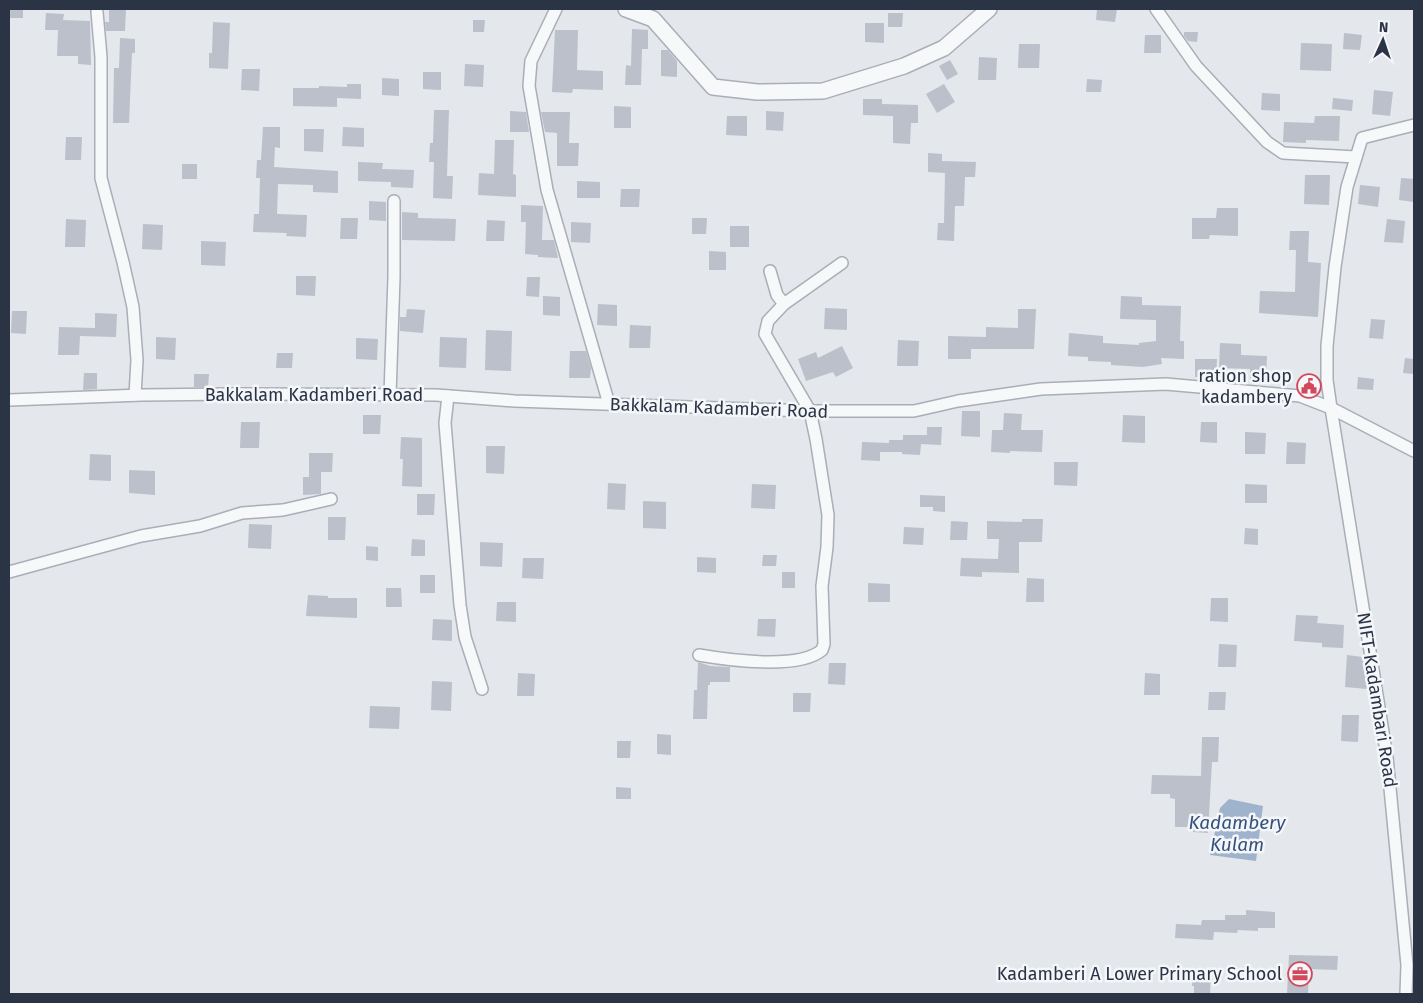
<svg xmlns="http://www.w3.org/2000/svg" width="1423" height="1003" font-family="'Fira Sans',sans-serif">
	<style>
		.water { fill: #9fb4cc }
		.building { fill: #bbc0ca }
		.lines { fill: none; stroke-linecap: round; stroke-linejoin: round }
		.minor-casing { stroke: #a9aeb7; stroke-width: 14 }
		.tertiary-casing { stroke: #a9aeb7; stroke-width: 18 }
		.minor { stroke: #f7f8fa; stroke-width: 11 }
		.tertiary { stroke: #f7f8fa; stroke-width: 15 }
		.labels { text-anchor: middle; stroke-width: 5; stroke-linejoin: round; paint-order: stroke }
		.poi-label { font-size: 18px; fill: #2b3445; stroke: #f4f6f9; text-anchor: end }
		.street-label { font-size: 18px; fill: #2b3445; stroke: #f4f6f9 }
		.water-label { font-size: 19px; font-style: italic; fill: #34527a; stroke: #f4f6f9 }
	</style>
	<rect width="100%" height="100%" fill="#e4e7ec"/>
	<polygon class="water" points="1229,799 1263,806 1256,861 1210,855 1220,808"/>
	<g class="building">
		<rect x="9" y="9" width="14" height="9"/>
		<polygon points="109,9 126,9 125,31 106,31 105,22 109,22"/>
		<polygon points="1097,9 1117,9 1115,22 1096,20"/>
		<polygon points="46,13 64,14 63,20 90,21 91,65 78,64 78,56 57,56 58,30 45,30"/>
		<polygon points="888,13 903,13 902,27 888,27"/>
		<polygon points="473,20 485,20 484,32 473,32"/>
		<polygon points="213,22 230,23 228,69 209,68 209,53 212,53"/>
		<polygon points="865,23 884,23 884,43 865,42"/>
		<polygon points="632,29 648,30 648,49 642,49 641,85 625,85 626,65 631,66"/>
		<polygon points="555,30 578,30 577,70 603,71 603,90 573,89 572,93 552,92"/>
		<polygon points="1184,32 1198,32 1197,42 1188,41 1184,36"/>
		<polygon points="1344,33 1362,35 1360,50 1343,49"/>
		<polygon points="1145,35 1161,35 1161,53 1144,53"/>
		<polygon points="120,38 135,39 135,53 132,53 129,123 113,123 114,68 119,68"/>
		<polygon points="1301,43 1332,44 1331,71 1300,70"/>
		<polygon points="1019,44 1040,44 1039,68 1018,68"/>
		<polygon points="661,50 668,50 677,61 677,77 661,76"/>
		<polygon points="979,57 997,58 996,80 978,80"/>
		<polygon points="950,60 958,74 947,80 939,66"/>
		<polygon points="465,64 484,65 483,87 464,86"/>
		<polygon points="242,69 260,69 259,91 241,90"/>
		<polygon points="423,72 441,72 441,90 423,89"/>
		<polygon points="382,78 399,79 399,96 382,95"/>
		<polygon points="1087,79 1102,80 1101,92 1086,92"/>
		<polygon points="347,84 361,84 361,99 337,98 337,107 293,106 293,88 319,88 319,86 347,87"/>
		<polygon points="944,84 955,102 937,113 926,94"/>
		<polygon points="1374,90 1393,92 1390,116 1372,114"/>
		<polygon points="1262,93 1280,94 1280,111 1261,110"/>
		<polygon points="1333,98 1353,100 1352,111 1332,109"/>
		<polygon points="863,99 882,99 882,104 918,105 918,123 911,123 910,144 893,143 893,116 863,115"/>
		<polygon points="614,106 631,107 631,128 614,128"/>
		<polygon points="434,110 449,110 447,176 453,176 452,199 433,198 434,162 429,162 430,143 433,143"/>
		<polygon points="510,111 526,112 529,132 510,132"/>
		<polygon points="766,111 784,112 783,131 766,130"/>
		<polygon points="541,112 570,112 569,143 579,143 578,166 557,166 557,133 545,132"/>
		<polygon points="727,116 747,116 747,136 726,135"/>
		<polygon points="1315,116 1340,116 1339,141 1306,140 1306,143 1283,142 1284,122 1314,123"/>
		<polygon points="263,127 280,127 280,148 275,147 274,167 338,171 338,193 313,192 313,185 278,184 277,214 307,215 306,237 286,236 287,233 253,232 254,214 259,214 260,178 256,178 257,160 261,160"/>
		<polygon points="343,127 364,128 364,147 342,146"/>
		<polygon points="304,129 324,129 323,152 304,151"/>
		<polygon points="66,137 82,137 81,160 65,160"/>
		<polygon points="495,140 514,140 513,174 516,175 516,197 478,195 479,173 494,174"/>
		<polygon points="928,153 942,154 942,161 976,162 975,177 965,177 964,206 955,206 954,241 937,240 938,223 944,223 945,173 928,172"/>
		<polygon points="358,162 383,163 382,169 414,170 413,188 391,187 391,182 358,181"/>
		<rect x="182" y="164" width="15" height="15"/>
		<polygon points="1305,175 1330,175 1329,205 1304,204"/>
		<polygon points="1401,178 1414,179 1414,202 1399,200"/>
		<polygon points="577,181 600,182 600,198 577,198"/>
		<polygon points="1360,185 1380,187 1378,207 1358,204"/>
		<polygon points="621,189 640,189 639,207 620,207"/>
		<polygon points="369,201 386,202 386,221 369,220"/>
		<polygon points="521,205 543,206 542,240 554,240 558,258 538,257 538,255 525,254 526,222 521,222"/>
		<polygon points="1217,208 1238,208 1238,236 1210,235 1209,239 1192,239 1192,218 1216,218"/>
		<polygon points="402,212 418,213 418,218 456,219 455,241 402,240"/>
		<polygon points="341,218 358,218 357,239 340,239"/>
		<polygon points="692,218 707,218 706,234 692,234"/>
		<polygon points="66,219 86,220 85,247 65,247"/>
		<polygon points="1387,219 1405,221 1403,243 1384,242"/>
		<polygon points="487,220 505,221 504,241 486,241"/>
		<polygon points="571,222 591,223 590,243 571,242"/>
		<polygon points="143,224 163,225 162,250 142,249"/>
		<rect x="730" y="226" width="19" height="21"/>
		<polygon points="1290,231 1309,231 1308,262 1321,263 1318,317 1259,313 1260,291 1295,292 1296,250 1289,250"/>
		<polygon points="201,241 226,242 225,266 201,265"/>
		<polygon points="709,251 726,252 726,270 709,270"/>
		<polygon points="296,276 316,276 315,296 296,295"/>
		<polygon points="527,277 540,277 539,297 526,296"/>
		<polygon points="543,296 560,297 560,316 543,315"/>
		<polygon points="1121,296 1142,297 1142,305 1181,306 1180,341 1184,341 1184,359 1161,358 1162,364 1143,367 1111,365 1111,362 1088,361 1088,357 1068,356 1069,333 1103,336 1103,343 1139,345 1139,343 1156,341 1156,320 1120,319"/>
		<polygon points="598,304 617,305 617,326 597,325"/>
		<polygon points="825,308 847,309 847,330 824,329"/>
		<polygon points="407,309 425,310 423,333 400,331 400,317 406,317"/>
		<polygon points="1018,309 1036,309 1034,349 971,349 971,359 948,359 948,336 986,337 986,327 1018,328"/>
		<polygon points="12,311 27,311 26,334 11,333"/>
		<polygon points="95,313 117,314 116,337 80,336 79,355 58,355 59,327 95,328"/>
		<polygon points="1371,319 1385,320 1383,339 1369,338"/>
		<polygon points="630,325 651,326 650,348 629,348"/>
		<polygon points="486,330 512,331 511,371 485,370"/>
		<polygon points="156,337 176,338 175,360 156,359"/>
		<polygon points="440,337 467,338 466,368 439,367"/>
		<polygon points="356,338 378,339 377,360 356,359"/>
		<polygon points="898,340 919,341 918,366 897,366"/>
		<polygon points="1220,343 1241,344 1241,355 1267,356 1266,380 1250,379 1250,369 1219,368"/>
		<polygon points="842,346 853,368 836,377 833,372 806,381 798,359 816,352 818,358"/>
		<polygon points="570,351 586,351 591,368 590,378 569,378"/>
		<polygon points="277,353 293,353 292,368 276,368"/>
		<polygon points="1405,358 1414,359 1414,374 1403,373"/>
		<polygon points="1195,359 1217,359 1216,377 1195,377"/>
		<polygon points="84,373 97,373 97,389 83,390"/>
		<polygon points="194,374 209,374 208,387 194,387"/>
		<polygon points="1358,377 1374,379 1373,390 1357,389"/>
		<polygon points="962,411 980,411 980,437 961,436"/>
		<polygon points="1004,413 1022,414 1021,430 1043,430 1042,452 1010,451 1010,453 991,452 992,430 1003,430"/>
		<polygon points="363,415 381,415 380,434 363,434"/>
		<polygon points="1123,415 1145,416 1145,443 1122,442"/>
		<polygon points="241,422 260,422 259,448 240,448"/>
		<polygon points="1201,422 1217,422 1217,443 1200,442"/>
		<polygon points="927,427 942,427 941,445 921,444 920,455 902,454 902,452 880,452 880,461 861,460 862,442 889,443 889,440 903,440 903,435 927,435"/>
		<polygon points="1245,432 1266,433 1265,454 1245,454"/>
		<polygon points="401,437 422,438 422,487 402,486 403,459 400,459"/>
		<polygon points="1287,442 1306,443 1305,464 1286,464"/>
		<polygon points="486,446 505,446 504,474 486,473"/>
		<polygon points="309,453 333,453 332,472 321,472 321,494 303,495 303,477 309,477"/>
		<polygon points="90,454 111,455 111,481 89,480"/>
		<polygon points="1054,462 1078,462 1077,486 1054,485"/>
		<polygon points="129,470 155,471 155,495 129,493"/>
		<polygon points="608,483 626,484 625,510 607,509"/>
		<polygon points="752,484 776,485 775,509 751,508"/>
		<polygon points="1245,484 1267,485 1267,503 1245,503"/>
		<polygon points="417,494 435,494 434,515 417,515"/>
		<polygon points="920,495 945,496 945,512 933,511 933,507 920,507"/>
		<polygon points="643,501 666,502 666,529 643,528"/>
		<polygon points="328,517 346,517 345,540 328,540"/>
		<polygon points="1022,519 1043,519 1042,542 1019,542 1019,573 982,572 982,577 960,576 961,558 998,559 999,539 987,539 987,521 1022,522"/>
		<polygon points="951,521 968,522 967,540 950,540"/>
		<polygon points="249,524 272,525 271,549 248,548"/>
		<polygon points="904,527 924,528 923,545 903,544"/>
		<polygon points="1245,528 1258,529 1258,545 1244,544"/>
		<polygon points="412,539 425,540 425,556 411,556"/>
		<polygon points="480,542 503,543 502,567 480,566"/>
		<polygon points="366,546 378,547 378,561 366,560"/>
		<polygon points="763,555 777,555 776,566 762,566"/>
		<polygon points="697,557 716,558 716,573 697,572"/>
		<polygon points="523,558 544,558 543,579 522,578"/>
		<rect x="782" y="572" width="13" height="16"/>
		<rect x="420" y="575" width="15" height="18"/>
		<polygon points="1027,578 1044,579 1044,602 1026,602"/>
		<polygon points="868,583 890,584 890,602 868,602"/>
		<polygon points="386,588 401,588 402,607 386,607"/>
		<polygon points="308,595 328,596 328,598 357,598 357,618 306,616"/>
		<polygon points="1211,598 1228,598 1228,622 1210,621"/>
		<polygon points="497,602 516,602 516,622 496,621"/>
		<polygon points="1296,615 1318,616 1317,623 1344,625 1343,648 1322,647 1322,643 1294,641"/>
		<polygon points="433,619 452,620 452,641 432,640"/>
		<polygon points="758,619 776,619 775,637 757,636"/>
		<polygon points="1219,644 1237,645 1236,667 1218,667"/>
		<polygon points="1347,655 1363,657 1367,689 1345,687"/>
		<polygon points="698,662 710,666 730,667 730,682 710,682 710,685 708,685 707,719 693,719 694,690 697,690"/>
		<polygon points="829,663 846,663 845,685 828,684"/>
		<polygon points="518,673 535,674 534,696 517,696"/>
		<polygon points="1145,673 1160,674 1160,695 1144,695"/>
		<polygon points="432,681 452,682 451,711 431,710"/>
		<polygon points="1209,692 1226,692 1225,710 1208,710"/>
		<polygon points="793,693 811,693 810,712 793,712"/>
		<polygon points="370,706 400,707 399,729 369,728"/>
		<polygon points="1342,715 1359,715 1358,742 1341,741"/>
		<polygon points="657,734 671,735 671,755 657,754"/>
		<polygon points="1202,737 1219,737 1218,762 1212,762 1208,833 1193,832 1193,827 1175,827 1175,799 1170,798 1170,794 1151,794 1152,775 1201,776"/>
		<polygon points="617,741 631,741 630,758 617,758"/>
		<polygon points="616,787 631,788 631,799 616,799"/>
		<polygon points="1246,910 1275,912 1275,928 1258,928 1258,931 1238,930 1237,933 1214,932 1213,940 1175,938 1176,924 1201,925 1202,920 1225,920 1225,915 1246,915"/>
		<polygon points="1289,955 1338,956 1337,970 1309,969 1308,994 1287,994"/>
		<polygon points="1193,969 1211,970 1210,994 1194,994 1194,986 1192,986"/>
	</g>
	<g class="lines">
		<g class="minor-casing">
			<g id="minor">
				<polyline points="556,9 531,61 529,86 547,190 609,404"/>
				<polyline points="1156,9 1196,66 1267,142 1283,153 1356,157"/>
				<polyline points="97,12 101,57 101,178 123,262 133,307 137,360 135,395"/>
				<polyline points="770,271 777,295 784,304"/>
				<polyline points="390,395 394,277 394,201"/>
				<polyline points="448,396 445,423 460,605 465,637 482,689"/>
				<polyline points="9,400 142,395 232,394 436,395 515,401 810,411 914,411 958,401 1041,389 1166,384 1300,396 1331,408 1414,451"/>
				<polyline points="9,572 141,536 200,526 242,513 283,510 331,499"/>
				<path d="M699 655C728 660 799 670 822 650L824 644 822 586 827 547 828 515 816 439 810 411 765 334 768 321 784 304 842 263"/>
				<polyline points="1406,994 1407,965 1387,757 1331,408 1327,380 1327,346 1335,267 1347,187 1362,138 1414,125"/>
			</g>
		</g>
		<g class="tertiary-casing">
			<polyline id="tertiary" points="626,9 653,19 713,87 757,92 823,91 904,66 944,48 989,9"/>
		</g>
		<use href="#minor" class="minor"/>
		<use href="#tertiary" class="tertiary"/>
	</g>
	<defs>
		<g id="civic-ring" transform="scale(1.25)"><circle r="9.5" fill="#f4f6f9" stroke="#d1495b" stroke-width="1.5"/><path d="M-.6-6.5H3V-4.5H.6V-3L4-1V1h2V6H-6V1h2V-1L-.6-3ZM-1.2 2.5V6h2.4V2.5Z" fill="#d1495b"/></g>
		<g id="office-ring" transform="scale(1.25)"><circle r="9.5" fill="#f4f6f9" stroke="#d1495b" stroke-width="1.5"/><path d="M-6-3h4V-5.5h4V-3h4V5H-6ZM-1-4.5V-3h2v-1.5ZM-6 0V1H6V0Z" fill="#d1495b"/></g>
	</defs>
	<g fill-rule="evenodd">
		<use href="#civic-ring" x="1309" y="386"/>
		<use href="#office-ring" x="1300" y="974"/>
	</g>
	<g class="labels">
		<g class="poi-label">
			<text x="1292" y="382">ration shop<tspan x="1292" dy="21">kadambery</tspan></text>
			<text x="1282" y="980">Kadamberi A Lower Primary School</text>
		</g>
		<g class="street-label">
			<text x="314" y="401">Bakkalam Kadamberi Road</text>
			<text transform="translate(719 408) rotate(2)" y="6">Bakkalam Kadamberi Road</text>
			<text transform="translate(1377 700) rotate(81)" y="6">NIFT-Kadambari Road</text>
		</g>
		<g class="water-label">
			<text x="1237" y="829">Kadambery<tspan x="1237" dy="22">Kulam</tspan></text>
		</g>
	</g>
	<rect width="1423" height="1003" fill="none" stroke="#2b3445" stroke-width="20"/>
	<g transform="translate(1383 40) rotate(3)" stroke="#f4f6f9" stroke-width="4" paint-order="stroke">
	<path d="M0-4L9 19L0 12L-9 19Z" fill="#2b3445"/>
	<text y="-8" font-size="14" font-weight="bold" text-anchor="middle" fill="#2b3445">N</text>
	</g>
</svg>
